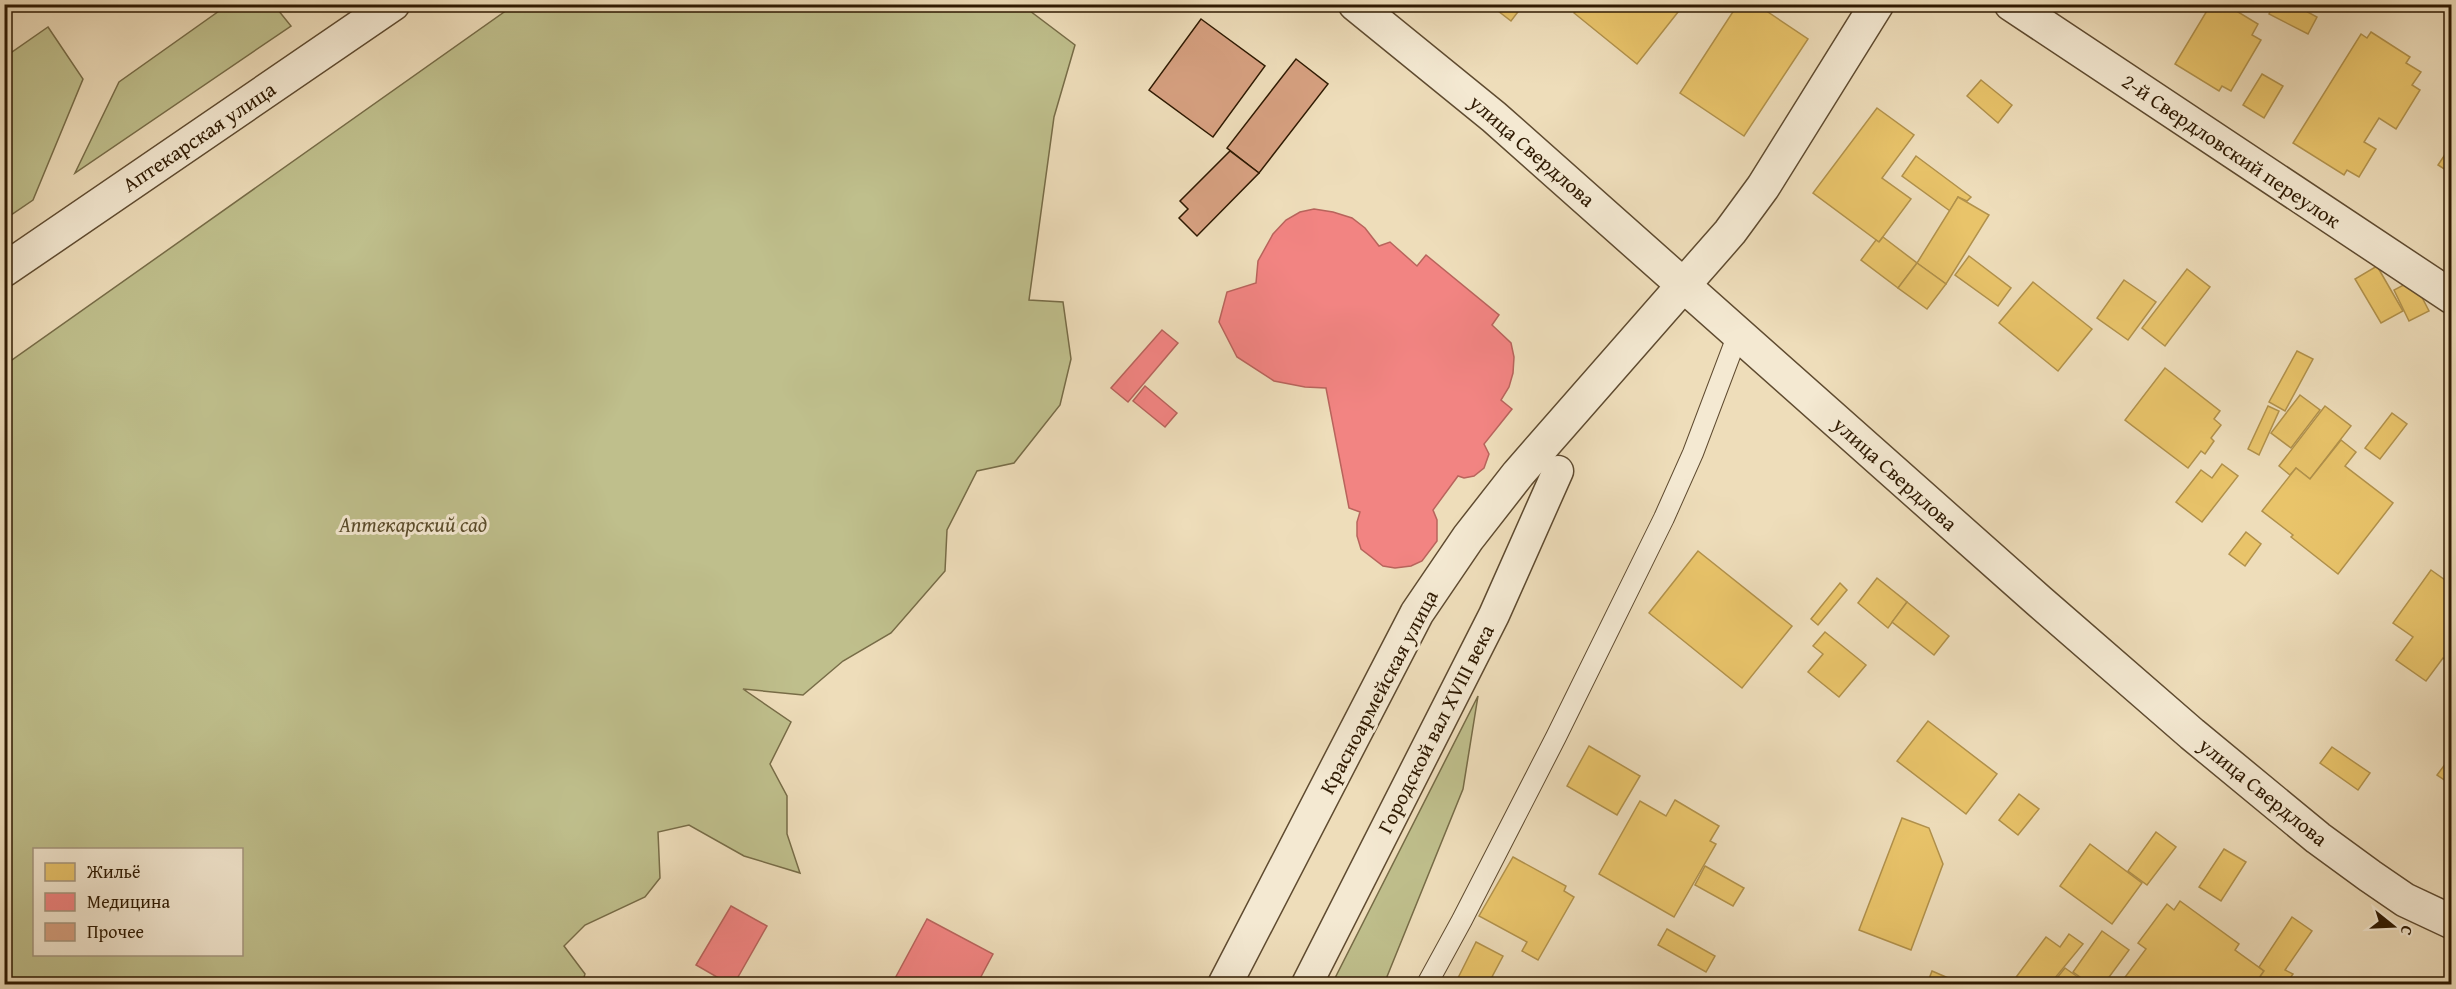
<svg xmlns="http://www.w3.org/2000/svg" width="2456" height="989" font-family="'Gentium Book Plus',serif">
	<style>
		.green { fill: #bfbf8c; stroke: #776c47; stroke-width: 1.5; fill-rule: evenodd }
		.homes { fill: #e9c46a; stroke: #b1914b; stroke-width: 1.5 }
		.health { fill: #f28482; stroke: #b8645c; stroke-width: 1.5 }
		.building { fill: #d6a080; stroke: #2f1a02; stroke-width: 1.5 }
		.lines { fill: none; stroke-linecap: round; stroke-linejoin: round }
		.service-casing { stroke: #5f4b30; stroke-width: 22 }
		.pedestrian-casing { stroke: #5f4b30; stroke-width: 33 }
		.minor-casing { stroke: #5f4b30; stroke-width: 36 }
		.service { stroke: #f4e9d2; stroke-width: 20 }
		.pedestrian { stroke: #f4e9d2; stroke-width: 30 }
		.minor { stroke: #f4e9d2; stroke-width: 33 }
		.labels { text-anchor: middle; stroke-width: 6; stroke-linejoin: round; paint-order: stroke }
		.street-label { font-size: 21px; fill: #2f1a02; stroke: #f4e9d2 }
		.park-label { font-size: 21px; font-style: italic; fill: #5a4c2b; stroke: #f4e9d2 }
	</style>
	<rect width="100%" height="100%" fill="#eeddba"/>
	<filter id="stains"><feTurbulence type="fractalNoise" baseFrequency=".00333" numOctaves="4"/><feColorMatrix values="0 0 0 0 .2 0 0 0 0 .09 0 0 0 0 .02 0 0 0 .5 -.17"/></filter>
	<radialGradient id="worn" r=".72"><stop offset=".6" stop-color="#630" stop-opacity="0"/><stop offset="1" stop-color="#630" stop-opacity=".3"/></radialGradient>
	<g class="green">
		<polygon points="229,4 274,5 291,26 75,173 119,82"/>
		<path d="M514 5H1022L1075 45 1054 117 1029 300 1063 302 1071 359 1060 405 1014 463 977 471 947 530 945 571 891 633 843 661 803 695 743 689 791 722 770 764 787 796V834L800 873 744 856 689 825 658 832 660 878 645 897 585 925 564 946 585 974 582 984H5V365ZM34 850H242V954H34Z"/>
		<polygon points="48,27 83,79 33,200 5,219 5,57"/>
		<polygon points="1478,696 1463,789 1384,984 1332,984"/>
	</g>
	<g class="homes">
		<polygon points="1489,4 1524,4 1511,21"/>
		<polygon points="1581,4 1679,4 1682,7 1637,64 1574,13"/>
		<polygon points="1738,4 1756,4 1808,39 1744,136 1680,93"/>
		<polygon points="2211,4 2225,4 2258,24 2252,35 2261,40 2231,91 2222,86 2219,91 2175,64"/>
		<polygon points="2274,4 2293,4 2317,17 2308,34 2269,14"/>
		<polygon points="2371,32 2410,57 2406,63 2421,72 2412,85 2420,90 2396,129 2379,118 2364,142 2376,149 2359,177 2347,170 2344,175 2293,143 2361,34 2367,38"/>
		<polygon points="2262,74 2283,86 2264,118 2243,105"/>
		<polygon points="1981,80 2012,105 1998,123 1967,96"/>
		<polygon points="1877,108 1914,135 1882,178 1911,199 1879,242 1813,193"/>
		<polygon points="2452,144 2452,174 2438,165"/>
		<polygon points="1916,156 1971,197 1967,201 1958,197 1950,211 1902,176"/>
		<polygon points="1958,197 1989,215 1946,284 1917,263"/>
		<polygon points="1883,237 1917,263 1898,288 1861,260 1876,240 1879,242"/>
		<polygon points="1969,256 2011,288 1998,306 1955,275"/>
		<polygon points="1917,263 1946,284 1927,309 1898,288"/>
		<polygon points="2377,266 2403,311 2381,323 2355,279"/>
		<polygon points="2187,269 2210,287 2165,346 2142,328"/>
		<polygon points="2124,280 2156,302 2128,340 2097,318"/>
		<polygon points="2413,280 2429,311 2409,321 2394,290"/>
		<polygon points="2033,282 2092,329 2058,371 1999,323"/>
		<polygon points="2297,351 2313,359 2285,411 2269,402"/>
		<polygon points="2165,368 2220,411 2214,419 2221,425 2211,438 2214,441 2205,454 2201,451 2188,468 2125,420"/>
		<polygon points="2300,395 2320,410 2291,448 2271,433"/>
		<polygon points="2268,406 2279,411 2259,455 2248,449"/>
		<polygon points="2325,406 2351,426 2310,479 2296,468 2290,475 2279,466"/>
		<polygon points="2392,413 2407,424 2380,459 2365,448"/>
		<polygon points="2341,440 2356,452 2345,466 2393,503 2338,574 2291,537 2293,535 2262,511 2296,468 2310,479"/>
		<polygon points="2222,464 2238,476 2202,522 2176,502 2201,470 2212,478"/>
		<polygon points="2246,532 2261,544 2245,566 2229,554"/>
		<polygon points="1698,551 1792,626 1742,688 1649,613"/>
		<polygon points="2431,570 2452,585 2452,664 2443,658 2426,681 2396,660 2413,637 2393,623"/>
		<polygon points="1877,578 1907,602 1888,628 1858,603"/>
		<polygon points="1840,583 1847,590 1818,625 1811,619"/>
		<polygon points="1907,602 1949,636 1934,655 1892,622"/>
		<polygon points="1825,632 1866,665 1839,697 1808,672 1823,654 1813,646"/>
		<polygon points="1928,721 1997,774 1966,814 1897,761"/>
		<polygon points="1589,746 1640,776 1617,815 1567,786"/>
		<polygon points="2332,747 2370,773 2358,790 2320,763"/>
		<polygon points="2452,755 2452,785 2437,775"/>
		<polygon points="2019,794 2039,809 2018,835 1999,820"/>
		<polygon points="1675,800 1719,826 1710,841 1716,844 1674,917 1599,874 1640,801 1666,816"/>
		<polygon points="1902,818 1929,828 1943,864 1911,950 1859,930"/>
		<polygon points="2156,832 2176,847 2147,885 2128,871"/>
		<polygon points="2090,844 2142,883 2112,924 2060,886"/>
		<polygon points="2224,849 2246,862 2221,901 2199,887"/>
		<polygon points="1513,857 1566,886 1564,891 1574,897 1538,960 1522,951 1527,942 1479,916"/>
		<polygon points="1705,866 1744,888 1733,906 1695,885"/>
		<polygon points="2180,901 2239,944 2235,950 2264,971 2255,984 2120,984 2146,949 2138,943 2167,904 2174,910"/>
		<polygon points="2292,917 2312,931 2285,970 2293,974 2286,984 2255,984 2264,971 2259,967"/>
		<polygon points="1667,929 1715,956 1706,972 1658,945"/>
		<polygon points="2102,931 2129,950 2104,984 2090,984 2073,972"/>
		<polygon points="2069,934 2083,944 2050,984 2011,984 2046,937 2060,947"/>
		<polygon points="1476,942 1503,956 1492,977 1507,984 1455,984"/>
		<polygon points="2065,968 2085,982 2083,984 2052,984"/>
		<polygon points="1932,971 1953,980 1952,984 1927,984"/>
	</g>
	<g class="health">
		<polygon points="1314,209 1333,212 1352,218 1365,228 1379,246 1390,242 1417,266 1426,255 1499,315 1492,325 1511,343 1514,357 1513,373 1509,387 1501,400 1512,409 1484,444 1489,454 1484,468 1474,476 1464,478 1458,476 1433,510 1437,520 1437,541 1422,561 1411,566 1395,568 1383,566 1361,549 1357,536 1357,522 1360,512 1349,508 1326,388 1305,387 1274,381 1237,357 1219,322 1227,292 1256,283 1258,261 1273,234 1286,220 1300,212"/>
		<polygon points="1162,330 1178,343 1128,402 1111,388"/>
		<polygon points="1145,386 1177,413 1165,427 1133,401"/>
		<polygon points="731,906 767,926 734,984 729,984 696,965"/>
		<polygon points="927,919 993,954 977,984 892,984"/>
	</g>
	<g class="building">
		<polygon points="1201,19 1265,66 1213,137 1149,90"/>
		<polygon points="1296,59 1328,84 1259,173 1227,148"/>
		<polygon points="1230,151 1259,173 1197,236 1179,218 1188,209 1180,201"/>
	</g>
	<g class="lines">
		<g class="service-casing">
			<polyline id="service" points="1427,984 1462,920 1556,737 1664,518 1693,453 1738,334"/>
		</g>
		<g class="pedestrian-casing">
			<polyline id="pedestrian" points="1307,984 1494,615 1558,471"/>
		</g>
		<g class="minor-casing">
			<g id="minor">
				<polyline points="1355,4 1494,117 2039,601 2192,734 2318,838 2370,876 2405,900 2452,922"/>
				<polyline points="2011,4 2452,297"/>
				<polyline points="4,270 393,4"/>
				<polyline points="1225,984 1417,613 1468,538 1518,474 1730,232 1763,187 1877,4"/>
			</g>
		</g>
		<use href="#service" class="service"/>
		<use href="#pedestrian" class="pedestrian"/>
		<use href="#minor" class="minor"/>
	</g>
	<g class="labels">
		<g class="street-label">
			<text transform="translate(199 137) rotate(-34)" y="7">Аптекарская улица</text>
			<text transform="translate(1532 151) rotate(41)" y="7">улица Свердлова</text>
			<text transform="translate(2231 151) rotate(34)" y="7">2-й Свердловский переулок</text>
			<text transform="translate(1895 474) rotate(42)" y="7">улица Свердлова</text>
			<text transform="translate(1379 692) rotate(-62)" y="7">Красноармейская улица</text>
			<text transform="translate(1436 729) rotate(-63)" y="7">Городской вал XVIII века</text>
			<text transform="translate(2263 792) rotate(39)" y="7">улица Свердлова</text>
		</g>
		<g class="park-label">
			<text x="413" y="532">Аптекарский сад</text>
		</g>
	</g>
	<rect width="2456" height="989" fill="none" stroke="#eeddba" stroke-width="24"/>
	<rect x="6" y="6" width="2444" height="977" fill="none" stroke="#2f1a02" stroke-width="3"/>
	<rect x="12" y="12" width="2432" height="965" fill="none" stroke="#2f1a02" stroke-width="1.5"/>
	<rect x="33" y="848" width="210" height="108" fill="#f4e9d2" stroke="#a5967f" stroke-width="1.5"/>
	<rect x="45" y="863" width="30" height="18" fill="#e9c46a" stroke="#a5967f" stroke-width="1.5"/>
	<text x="87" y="878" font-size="18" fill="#2f1a02">Жильё</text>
	<rect x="45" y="893" width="30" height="18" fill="#f28482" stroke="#a5967f" stroke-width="1.5"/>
	<text x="87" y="908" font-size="18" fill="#2f1a02">Медицина</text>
	<rect x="45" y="923" width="30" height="18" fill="#d6a080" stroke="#a5967f" stroke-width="1.5"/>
	<text x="87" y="938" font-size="18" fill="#2f1a02">Прочее</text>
	<g transform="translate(2393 926) rotate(108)" stroke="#f4e9d2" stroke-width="4.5" paint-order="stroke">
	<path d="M0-4.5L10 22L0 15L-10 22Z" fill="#2f1a02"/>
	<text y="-9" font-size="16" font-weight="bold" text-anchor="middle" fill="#2f1a02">С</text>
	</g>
	<rect width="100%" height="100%" filter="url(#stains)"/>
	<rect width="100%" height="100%" fill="url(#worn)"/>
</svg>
